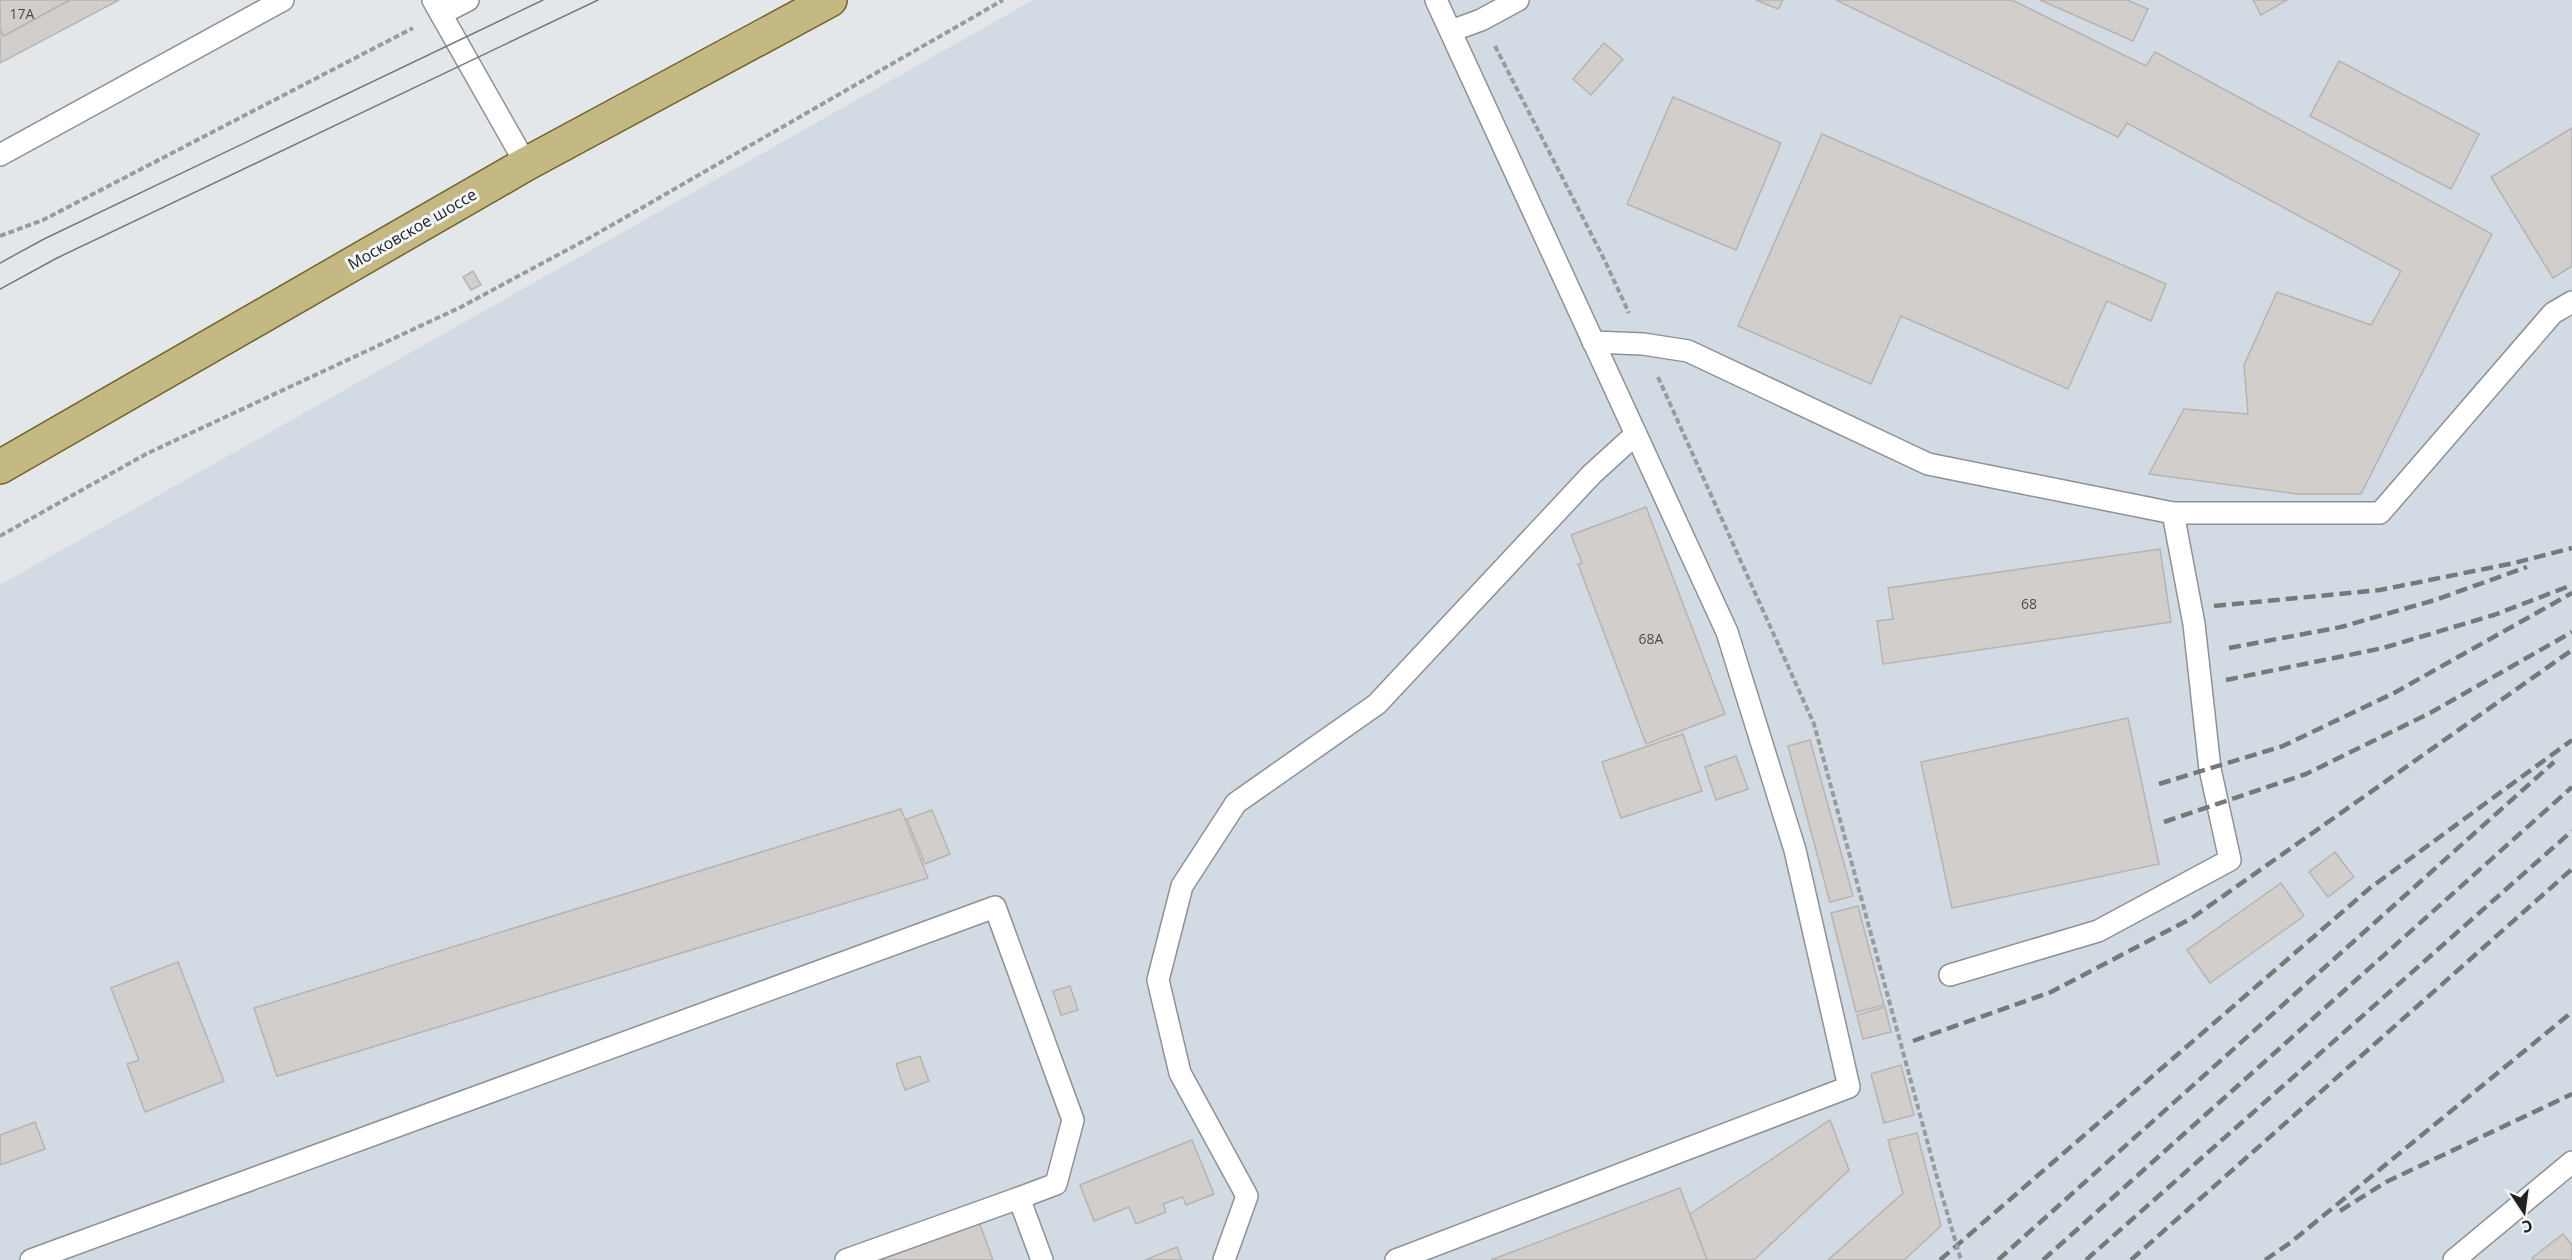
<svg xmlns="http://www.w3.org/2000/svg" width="2572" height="1260" font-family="'Open Sans',sans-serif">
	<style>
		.built { fill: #d2dae3 }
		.building { fill: #d2cecc; stroke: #b7b3b1; stroke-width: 1.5 }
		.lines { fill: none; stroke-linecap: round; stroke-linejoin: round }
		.lane-casing { stroke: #8f9194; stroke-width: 24 }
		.primary-casing { stroke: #71642b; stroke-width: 36 }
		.path { stroke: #999b9d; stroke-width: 4; stroke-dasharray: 6 3; stroke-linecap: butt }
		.lane { stroke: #fff; stroke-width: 21 }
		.primary { stroke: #c4b883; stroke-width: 33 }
		.tram { stroke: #77787a; stroke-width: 1.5 }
		.rail { stroke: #77787a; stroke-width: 4.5; stroke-dasharray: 12 6; stroke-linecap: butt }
		.path-bridge { stroke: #999b9d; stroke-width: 4; stroke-dasharray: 6 3; stroke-linecap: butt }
		.labels { text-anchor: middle; stroke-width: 6; stroke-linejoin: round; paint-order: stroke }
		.number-label { font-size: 14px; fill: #4c4c4c }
		.street-label { font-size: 16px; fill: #202122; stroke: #f1f4f8 }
	</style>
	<rect width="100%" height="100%" fill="#e4e7ea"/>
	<polygon class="built" points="1033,0 2572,0 2572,1260 0,1260 0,585"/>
	<g class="building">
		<polygon points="0,0 70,0 4,36 0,29"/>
		<polygon points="70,0 119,0 0,63 0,31 4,36"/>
		<polygon points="1756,0 1783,0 1778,9"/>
		<polygon points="1836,0 2012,0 2146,66 2155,52 2492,234 2361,494 2297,494 2149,474 2184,409 2248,414 2244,365 2277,292 2371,325 2401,271 2127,123 2118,137"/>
		<polygon points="2040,0 2127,0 2148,9 2133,41"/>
		<polygon points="2253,0 2287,0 2261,15"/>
		<polygon points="1604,43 1623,59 1591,95 1573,79"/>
		<polygon points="2339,61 2479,134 2451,189 2310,116"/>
		<polygon points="1673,97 1781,143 1736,250 1627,204"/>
		<polygon points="2572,128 2572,266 2553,278 2491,177"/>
		<polygon points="1822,134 2166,284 2151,321 2107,301 2068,389 1901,316 1871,384 1738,326"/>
		<polygon points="473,271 481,285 471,290 463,277"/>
		<polygon points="1646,507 1725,714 1646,744 1578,564 1582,563 1571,535"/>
		<polygon points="2160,549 2171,622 1883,664 1877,621 1893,619 1888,588"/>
		<polygon points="2128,718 2159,864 1952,908 1921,762"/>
		<polygon points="1683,734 1702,791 1621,818 1602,762"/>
		<polygon points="1810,740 1853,896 1830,902 1788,746"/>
		<polygon points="1736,756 1748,789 1716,800 1705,767"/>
		<polygon points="901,809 928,878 277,1076 254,1008"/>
		<polygon points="932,810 950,854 925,864 907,819"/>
		<polygon points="2335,852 2354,877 2328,897 2309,872"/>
		<polygon points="2281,883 2304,916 2210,983 2187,950"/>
		<polygon points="1858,906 1884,1005 1856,1012 1831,913"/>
		<polygon points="178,962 224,1081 145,1112 127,1064 139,1060 111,988"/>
		<polygon points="1070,986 1078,1010 1061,1015 1053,991"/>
		<polygon points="1885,1007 1891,1032 1863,1039 1857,1015"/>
		<polygon points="920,1056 929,1081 905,1090 896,1064"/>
		<polygon points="1901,1065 1914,1115 1884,1123 1871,1074"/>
		<polygon points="1830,1120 1849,1170 1754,1260 1707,1260 1690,1214"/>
		<polygon points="35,1122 45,1149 0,1165 0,1135"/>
		<polygon points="1917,1133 1941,1226 1904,1260 1828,1260 1903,1193 1888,1140"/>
		<polygon points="1192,1140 1214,1194 1186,1205 1183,1197 1163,1204 1166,1212 1136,1224 1129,1207 1094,1221 1080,1185"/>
		<polygon points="1680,1188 1707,1260 1491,1260"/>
		<polygon points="979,1222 993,1260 879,1260"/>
		<polygon points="2563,1234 2572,1245 2572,1260 2534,1260 2532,1258"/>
		<polygon points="1177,1247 1182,1260 1145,1260"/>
	</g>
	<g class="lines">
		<g class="lane-casing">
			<g id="lane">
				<polyline points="433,0 526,164"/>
				<polyline points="441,14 468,0"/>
				<polyline points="1451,31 1481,20 1518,0"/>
				<polyline points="0,155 283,0"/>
				<polyline points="1593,342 1643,344 1688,351 1928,464 2173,513 2380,513 2553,313 2572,302"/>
				<polyline points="1950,975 2098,931 2230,860 2210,769 2194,624 2173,513"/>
				<polyline points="31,1260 995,907 1073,1120 1056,1184 1019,1198"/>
				<polyline points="846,1260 1019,1198 1042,1260"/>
				<polyline points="1224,1260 1247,1196 1180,1073 1158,980 1182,886 1236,803 1377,704 1592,474 1636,434"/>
				<polyline points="1396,1260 1849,1087 1795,850 1727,632 1436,0"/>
				<polyline points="2454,1260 2572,1162"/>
			</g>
		</g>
		<g class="primary-casing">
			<polyline id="primary" points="0,467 526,164 830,0"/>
		</g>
		<g class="path">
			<polyline points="1495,46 1604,259 1629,313"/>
			<polyline points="0,236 43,220 413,28"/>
			<polyline points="1658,377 1814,724 1941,1192"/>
			<polyline points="0,536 146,454 461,307 591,237 1003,0"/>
		</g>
		<use href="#lane" class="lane"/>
		<use href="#primary" class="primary"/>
		<g class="tram">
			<polyline points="0,263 44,239 543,0"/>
			<polyline points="0,289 57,258 598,0"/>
		</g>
		<g class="rail">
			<polyline points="2214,606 2380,590 2514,563 2572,548"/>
			<polyline points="2229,648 2341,627 2435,600 2527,567"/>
			<polyline points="2226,680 2383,648 2494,615 2572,585"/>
			<polyline points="2159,784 2283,746 2394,693 2572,593"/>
			<polyline points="2164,822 2306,774 2430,713 2572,632"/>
			<polyline points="1913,1041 2051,992 2192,918 2572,650"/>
			<polyline points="2340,1211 2386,1182 2572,1094"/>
			<polyline points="1940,1260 2370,888 2572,740"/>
			<polyline points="1998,1260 2554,762"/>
			<polyline points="2043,1260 2572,787"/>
			<polyline points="2086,1260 2572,831"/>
			<polyline points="2131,1260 2572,869"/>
			<polyline points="2265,1260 2290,1243 2572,1012"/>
		</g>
		<polyline class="path-bridge" points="1941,1192 1961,1260"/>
	</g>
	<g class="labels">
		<g class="number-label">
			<text x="22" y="19">17А</text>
			<text x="2029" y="609">68</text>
			<text x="1651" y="644">68А</text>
		</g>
		<g class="street-label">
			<text transform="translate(412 229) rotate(-30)" y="6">Московское шоссе</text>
		</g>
	</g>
	<g transform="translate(2524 1212) rotate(167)" stroke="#f1f4f8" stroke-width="4.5" paint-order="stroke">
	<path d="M0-4.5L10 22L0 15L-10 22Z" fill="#202122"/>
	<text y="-9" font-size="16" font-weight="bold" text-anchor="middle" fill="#202122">С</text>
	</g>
</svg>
